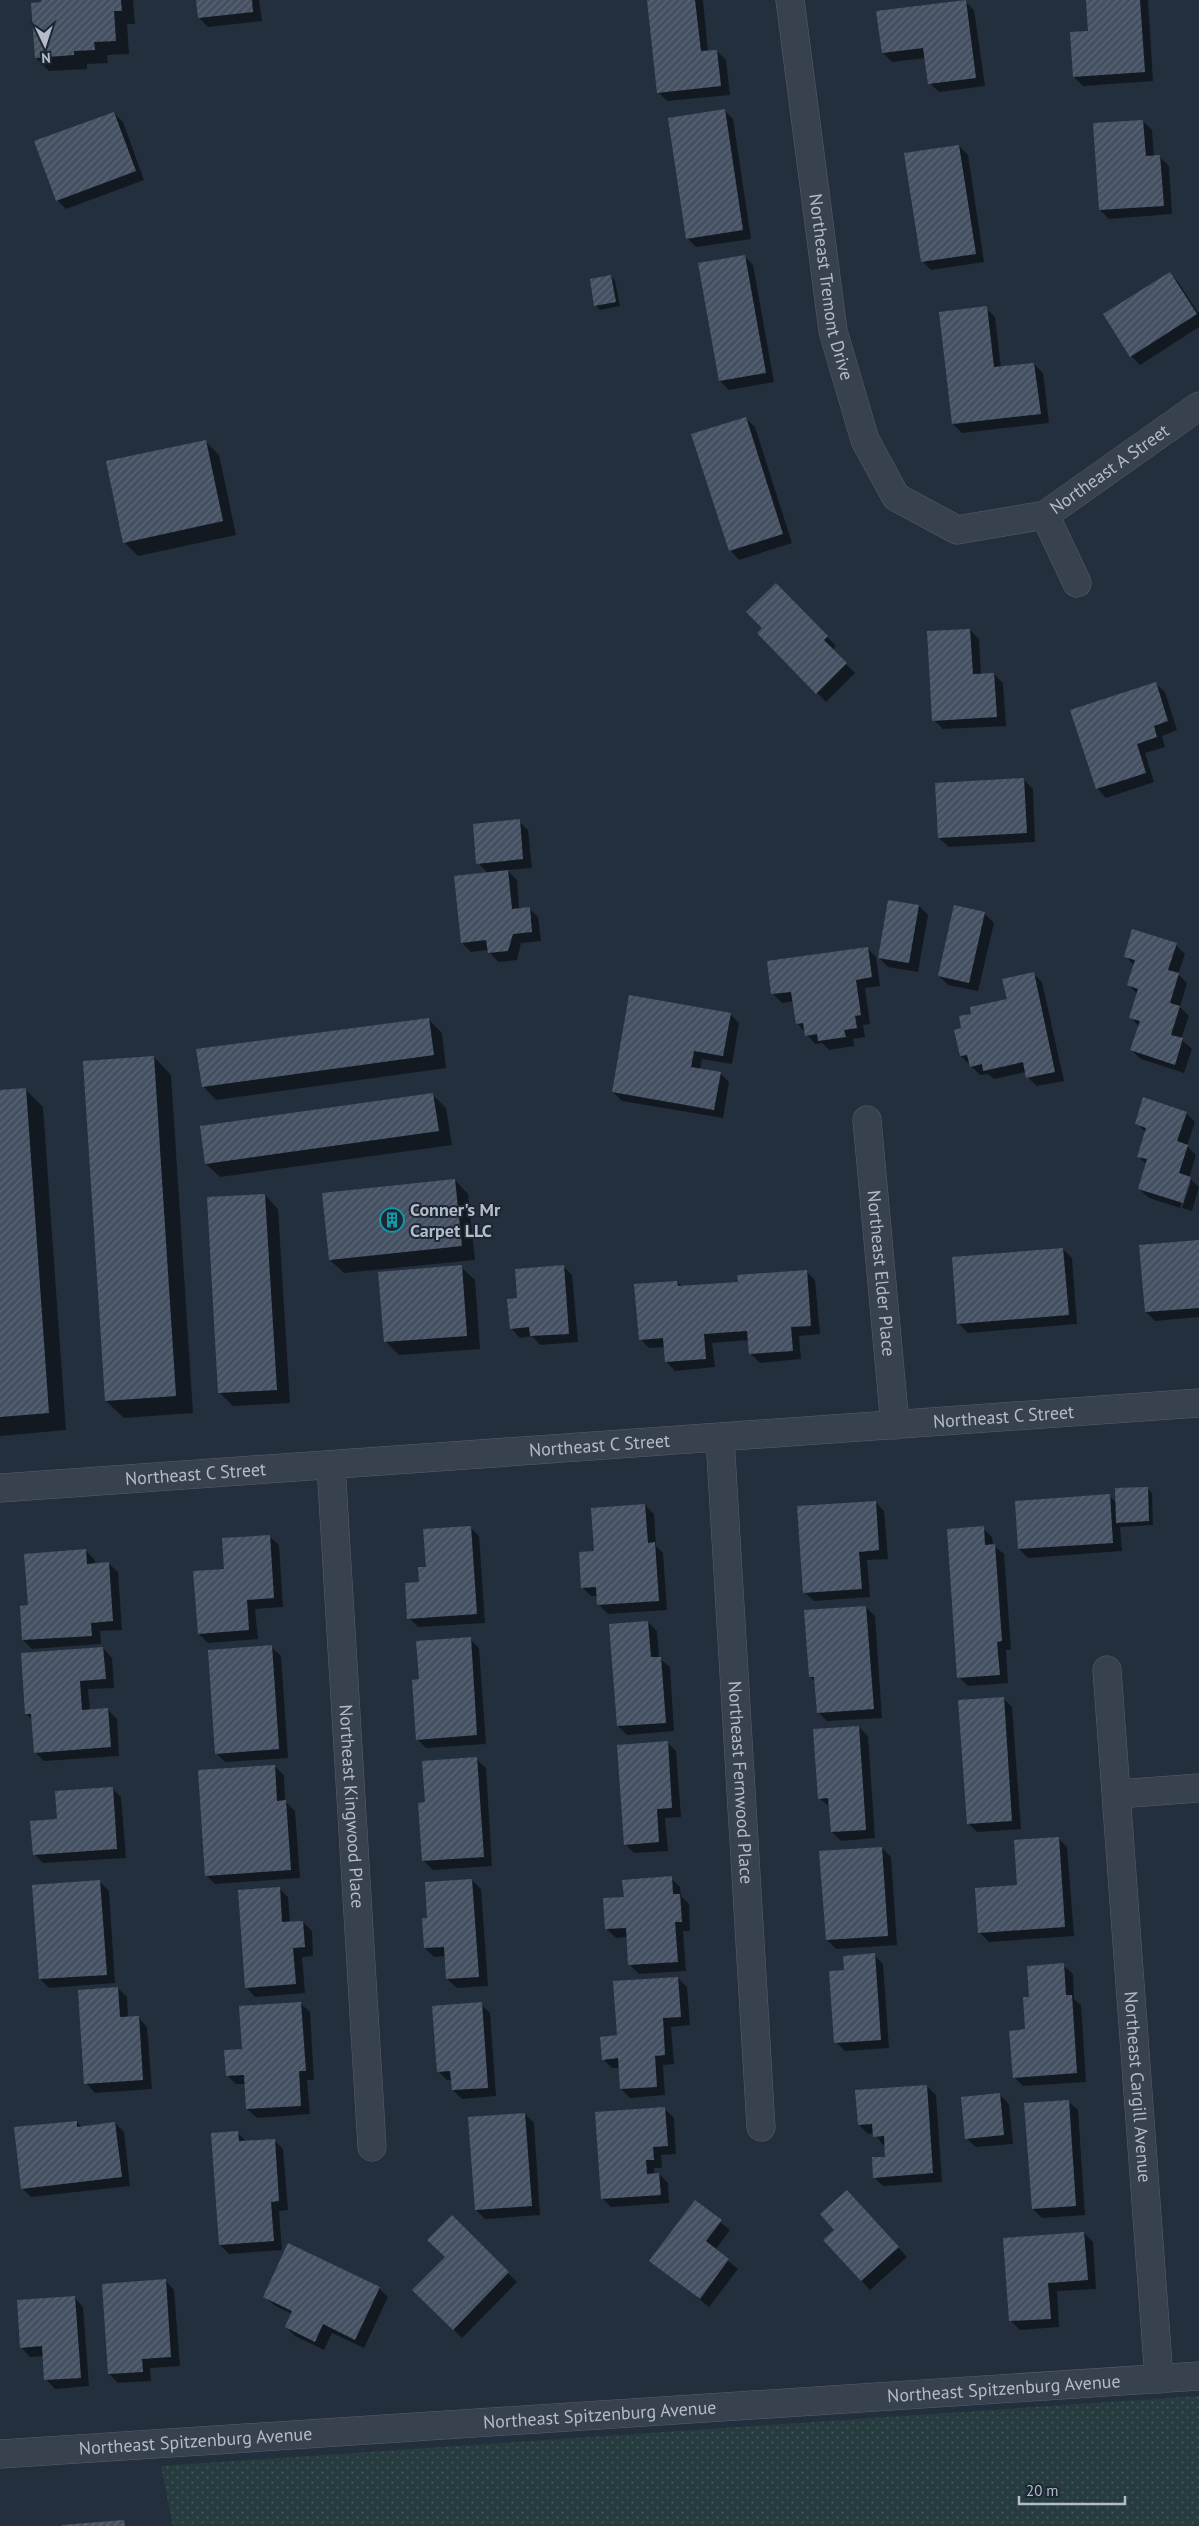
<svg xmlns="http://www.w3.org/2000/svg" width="1199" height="2526" font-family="'PT Sans',sans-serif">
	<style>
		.grass { fill: url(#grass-dots) }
		.shadow { fill: #0007 }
		.building { fill: url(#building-hatch) }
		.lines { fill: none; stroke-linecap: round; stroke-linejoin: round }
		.street-casing { stroke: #565f6c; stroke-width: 29 }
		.street { stroke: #38414e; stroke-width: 28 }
		.labels { text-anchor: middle; stroke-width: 4; stroke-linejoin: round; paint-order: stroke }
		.street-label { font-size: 18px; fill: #b4bcc9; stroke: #1d2633 }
		.poi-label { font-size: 18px; font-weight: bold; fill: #b4bcc9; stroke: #1d2633; text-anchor: start }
	</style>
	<defs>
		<pattern id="grass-dots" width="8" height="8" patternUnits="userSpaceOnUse" patternTransform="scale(1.25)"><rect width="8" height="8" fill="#263c3f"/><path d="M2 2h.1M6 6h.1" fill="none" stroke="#435659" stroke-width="1.8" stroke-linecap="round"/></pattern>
		<pattern id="building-hatch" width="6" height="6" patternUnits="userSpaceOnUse" patternTransform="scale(1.25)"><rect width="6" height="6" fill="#455162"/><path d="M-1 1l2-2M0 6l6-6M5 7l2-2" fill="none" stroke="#5d6877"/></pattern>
	</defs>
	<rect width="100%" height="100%" fill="#242f3e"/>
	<polygon class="grass" points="1199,2396 1199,2526 173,2526 161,2466"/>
	<g class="shadow">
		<polygon points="42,0 133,0 135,24 127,24 129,54 107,55 108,63 87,64 87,69 49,71 36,58"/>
		<polygon points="197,0 259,0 262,21 208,27 199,18"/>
		<polygon points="648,0 703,0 708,52 717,51 726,60 730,95 667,101 658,92"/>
		<polygon points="1087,0 1148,0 1153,81 1083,86 1074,77 1089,32"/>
		<polygon points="965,1 974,10 985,86 939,92 930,83 926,58 892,62 883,53"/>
		<polygon points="724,110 733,119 751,239 696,247 687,238"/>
		<polygon points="114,113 123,122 144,180 66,209 57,200"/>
		<polygon points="1143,121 1152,130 1154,157 1160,157 1169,166 1172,214 1109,219 1100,210"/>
		<polygon points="959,146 968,155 984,262 931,270 922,261"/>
		<polygon points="744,256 753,265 774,382 729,390 720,381"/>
		<polygon points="1169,273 1178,282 1199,314 1199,327 1140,365 1131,356"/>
		<polygon points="611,276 615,281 620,306 600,310 595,305"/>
		<polygon points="986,308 995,317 1001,368 1034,364 1043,373 1049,423 962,433 953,424"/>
		<polygon points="745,418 755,427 792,543 739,560 730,550"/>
		<polygon points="205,441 219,455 236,535 138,556 124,542"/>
		<polygon points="776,585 836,646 832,650 855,673 826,702 759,633 764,628"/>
		<polygon points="970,630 979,639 981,675 994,674 1003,683 1006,726 943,729 934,720"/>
		<polygon points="1155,683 1165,692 1177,730 1162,736 1165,747 1145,753 1154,782 1106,798 1097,788"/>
		<polygon points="1023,779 1033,789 1035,842 949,847 939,838"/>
		<polygon points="519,821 528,830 532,868 507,870 517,880 519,909 529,908 538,917 541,941 521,943 517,960 498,962 488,950 471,952 462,943 488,873 478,863"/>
		<polygon points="889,901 919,906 928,915 918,972 888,967 879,958"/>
		<polygon points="955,907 985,914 994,923 978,991 948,985 939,976"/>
		<polygon points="1176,945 1185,954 1178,974 1187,983 1180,1007 1189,1016 1181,1039 1192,1049 1184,1073 1141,1059 1131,1050 1139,1026 1131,1018 1138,995 1129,985 1135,966 1125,956"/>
		<polygon points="867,948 876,957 880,986 865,988 870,1024 863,1025 865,1037 853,1039 854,1046 829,1050 822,1043 815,1044 797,1023 794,1001 782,1003 773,994"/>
		<polygon points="1033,973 1042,982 1064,1081 1037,1086 1027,1077 1026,1072 994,1079 988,1074 980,1075 961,1056 973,1015 1008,1000"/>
		<polygon points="730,1014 739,1023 732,1064 702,1059 700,1070 720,1073 729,1082 723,1118 622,1101 613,1092"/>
		<polygon points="428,1019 442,1033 446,1068 216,1100 203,1086"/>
		<polygon points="154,1057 171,1075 193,1413 124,1418 106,1401"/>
		<polygon points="25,1089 43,1107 66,1430 0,1436 0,1091"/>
		<polygon points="433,1095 446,1108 452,1145 220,1177 206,1164"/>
		<polygon points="1186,1113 1195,1122 1187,1146 1196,1155 1189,1178 1199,1187 1192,1211 1182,1208 1191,1182 1188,1182 1180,1208 1149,1198 1139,1189 1147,1165 1138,1156 1146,1133 1137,1123"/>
		<polygon points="455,1180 468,1194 475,1260 344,1273 330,1260 323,1195"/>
		<polygon points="265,1195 278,1209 290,1403 233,1406 220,1393"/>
		<polygon points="1199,1241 1199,1317 1155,1321 1146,1312"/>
		<polygon points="1063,1249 1072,1258 1077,1324 968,1333 959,1324"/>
		<polygon points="563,1266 572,1275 578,1342 540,1345 532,1336 520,1338 511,1328 519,1299"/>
		<polygon points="461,1267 475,1280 480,1349 399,1355 385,1341"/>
		<polygon points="806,1271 815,1280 820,1334 799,1336 801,1359 760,1363 751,1354 749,1340 712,1343 715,1367 675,1371 666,1361 665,1347 649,1348 640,1339 677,1282 683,1287 740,1283"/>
		<polygon points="1147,1488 1152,1493 1153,1525 1120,1527 1122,1551 1028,1558 1019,1549 1109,1496 1117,1503"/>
		<polygon points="875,1502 884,1511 888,1559 867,1560 870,1597 814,1601 804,1592"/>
		<polygon points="645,1505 654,1514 656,1546 663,1553 667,1610 608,1614 599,1605 598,1596 591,1596 582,1587 595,1552"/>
		<polygon points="470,1527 479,1536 485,1623 418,1627 409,1618 427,1568"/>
		<polygon points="983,1528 992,1537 993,1545 1004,1554 1011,1650 1006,1650 1008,1683 968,1686 959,1677"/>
		<polygon points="269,1536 279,1545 283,1607 255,1609 258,1639 208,1643 199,1634 225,1570"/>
		<polygon points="86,1551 95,1560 95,1564 108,1563 118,1572 122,1630 100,1631 101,1644 32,1649 23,1640 29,1606"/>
		<polygon points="866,1607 875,1616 882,1718 827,1721 818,1712 816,1682 810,1677"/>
		<polygon points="648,1622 657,1631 659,1658 670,1667 674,1731 627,1735 618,1726"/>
		<polygon points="470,1639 479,1648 486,1744 426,1748 417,1739"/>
		<polygon points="271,1647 281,1656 288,1758 225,1762 216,1753"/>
		<polygon points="103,1648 112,1658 114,1688 88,1689 90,1711 108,1710 117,1719 119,1756 44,1761 35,1752 33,1720 26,1714"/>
		<polygon points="1003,1698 1012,1707 1021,1829 977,1832 968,1823"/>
		<polygon points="859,1727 868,1736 875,1838 841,1841 832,1832 830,1807 819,1798"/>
		<polygon points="667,1742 676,1751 681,1817 665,1818 668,1851 634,1853 625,1844"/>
		<polygon points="476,1759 486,1768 492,1866 433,1870 424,1861 427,1804"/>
		<polygon points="274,1766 284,1775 285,1801 295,1811 300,1878 215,1884 206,1875"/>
		<polygon points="112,1788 121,1797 126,1858 43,1863 34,1854 58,1820"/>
		<polygon points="1058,1838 1067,1847 1074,1936 989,1942 980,1933"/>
		<polygon points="882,1848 891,1857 897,1945 836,1949 827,1940"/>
		<polygon points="671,1878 680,1887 681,1896 689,1904 690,1931 683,1931 686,1971 639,1974 630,1965 628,1937 616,1938 606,1928 625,1898"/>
		<polygon points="472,1880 481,1889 488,1986 457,1988 447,1979 446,1956 434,1957 425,1948 428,1919"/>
		<polygon points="100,1882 109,1891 115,1983 49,1988 40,1979"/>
		<polygon points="279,1888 288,1897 290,1923 303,1922 312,1931 313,1956 302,1957 305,1993 255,1997 246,1987"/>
		<polygon points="874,1955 883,1964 889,2048 845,2051 836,2042"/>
		<polygon points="1063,1965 1073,1974 1074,1999 1081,2005 1086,2082 1023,2086 1014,2077 1027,2031 1030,1998"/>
		<polygon points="678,1978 687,1987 690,2025 671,2027 674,2064 663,2065 665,2095 630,2098 621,2089 620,2068 612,2068 603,2059 619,2037"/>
		<polygon points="118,1988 127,1997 128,2018 138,2017 147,2027 152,2089 95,2093 86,2083"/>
		<polygon points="300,2003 310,2012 314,2080 307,2080 310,2114 257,2118 247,2109 246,2084 236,2084 227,2075 243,2050"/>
		<polygon points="481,2004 490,2013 496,2096 462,2099 453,2090 452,2080 447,2080 438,2071"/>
		<polygon points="927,2086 936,2095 942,2182 883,2186 874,2177 887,2158 886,2145 883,2145 874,2133 868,2134 859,2125"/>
		<polygon points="1000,2095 1009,2104 1013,2144 976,2147 966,2138"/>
		<polygon points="1068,2101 1078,2110 1085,2215 1042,2218 1033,2209"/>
		<polygon points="665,2109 674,2118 676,2154 661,2155 662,2168 654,2168 655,2175 659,2174 668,2183 669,2203 611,2207 602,2198"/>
		<polygon points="525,2114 534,2123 540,2215 485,2219 476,2210"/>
		<polygon points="77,2122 82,2127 115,2123 124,2132 130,2186 31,2197 22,2188"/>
		<polygon points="237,2132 246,2141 274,2140 283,2149 288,2210 279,2211 282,2250 229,2254 220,2245"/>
		<polygon points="856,2201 907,2257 870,2290 824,2240 836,2230"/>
		<polygon points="695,2202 730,2230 715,2250 738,2269 709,2307 651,2261"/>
		<polygon points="452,2217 517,2282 462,2338 414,2290 447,2257"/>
		<polygon points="1084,2233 1093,2242 1096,2289 1057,2291 1059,2327 1020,2330 1011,2321"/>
		<polygon points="165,2280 174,2290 180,2366 150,2368 151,2381 118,2383 109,2374"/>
		<polygon points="379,2288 388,2297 364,2348 332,2333 324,2350 295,2336 286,2327 292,2314 274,2305 264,2296"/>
		<polygon points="74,2297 83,2307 89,2386 55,2389 46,2379 44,2356 30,2357 21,2347"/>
	</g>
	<g class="building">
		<polygon points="41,0 121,0 122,11 114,11 116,41 94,42 95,50 74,51 74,55 35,58 31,3 41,2"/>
		<polygon points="196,0 252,0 253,12 198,18"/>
		<polygon points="647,0 695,0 701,51 717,50 721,86 657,93"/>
		<polygon points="966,0 976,78 928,84 923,48 882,53 876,11"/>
		<polygon points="1086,0 1140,0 1145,72 1073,77 1070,32 1088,31"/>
		<polygon points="725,109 743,230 686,239 668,118"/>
		<polygon points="114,112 136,171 56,201 34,141"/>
		<polygon points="1143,120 1146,156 1160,155 1164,206 1099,210 1093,123"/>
		<polygon points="959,145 976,254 921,262 904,153"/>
		<polygon points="745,255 766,373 719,381 698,263"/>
		<polygon points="1170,272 1197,314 1130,357 1103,314"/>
		<polygon points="611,275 616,302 594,306 590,279"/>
		<polygon points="987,306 994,367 1034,363 1041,414 952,424 939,312"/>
		<polygon points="746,417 783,534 729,551 691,434"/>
		<polygon points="206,440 223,521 123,543 106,461"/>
		<polygon points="776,583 828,636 824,640 847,663 816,694 757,633 762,628 746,612"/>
		<polygon points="970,629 973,674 994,673 997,717 932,721 927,631"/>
		<polygon points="1156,682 1168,721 1154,726 1157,737 1137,744 1146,773 1096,789 1070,710"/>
		<polygon points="1024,778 1027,833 938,838 935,783"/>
		<polygon points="520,819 523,859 476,864 473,824"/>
		<polygon points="508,870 512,909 530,907 532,932 513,934 508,951 488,953 486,940 461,943 454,876"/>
		<polygon points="888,900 919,905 909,963 878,958"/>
		<polygon points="954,905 985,912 969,983 938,976"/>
		<polygon points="1132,929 1177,943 1168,970 1179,973 1170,1003 1180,1006 1171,1035 1183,1038 1175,1065 1130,1050 1140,1021 1129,1018 1138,989 1127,985 1135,960 1124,957"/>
		<polygon points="868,947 872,977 856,980 861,1015 855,1016 857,1028 844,1030 846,1037 818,1041 817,1034 805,1036 803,1023 796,1024 791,992 771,994 767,961"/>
		<polygon points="1034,972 1055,1072 1026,1078 1023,1062 983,1071 982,1064 970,1067 967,1055 960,1056 954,1030 961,1028 959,1016 971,1014 970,1007 1007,999 1002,979"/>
		<polygon points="629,995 731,1013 723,1056 694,1051 691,1067 721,1072 714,1110 612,1092"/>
		<polygon points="429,1018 434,1055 202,1087 196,1049"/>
		<polygon points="154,1056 176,1396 105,1401 83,1061"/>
		<polygon points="26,1088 49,1413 0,1417 0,1090"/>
		<polygon points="433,1093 439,1131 205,1164 200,1126"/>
		<polygon points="1143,1097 1187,1112 1177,1141 1188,1145 1179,1173 1191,1177 1183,1203 1138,1189 1147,1159 1137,1157 1146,1128 1135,1124"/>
		<polygon points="455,1179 462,1246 329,1260 322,1193"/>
		<polygon points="265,1194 277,1390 218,1393 207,1197"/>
		<polygon points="1199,1240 1199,1308 1145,1312 1139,1245"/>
		<polygon points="1063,1248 1069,1315 957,1324 952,1257"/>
		<polygon points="462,1265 467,1336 384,1342 378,1272"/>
		<polygon points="564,1265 569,1334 530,1336 529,1327 510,1329 507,1299 517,1298 515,1269"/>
		<polygon points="807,1270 811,1326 791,1327 793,1351 749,1354 747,1331 704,1334 706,1359 665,1362 663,1338 639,1340 634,1284 677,1281 678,1286 738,1282 737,1275"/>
		<polygon points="1148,1487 1149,1521 1116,1523 1115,1488"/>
		<polygon points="1110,1494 1113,1543 1018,1549 1015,1501"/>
		<polygon points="876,1501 879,1550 859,1552 862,1589 803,1593 797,1506"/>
		<polygon points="645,1504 648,1543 655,1542 659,1601 597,1605 596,1587 581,1588 579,1552 594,1551 591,1508"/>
		<polygon points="471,1526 477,1614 407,1619 405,1583 419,1582 418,1567 426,1567 423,1529"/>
		<polygon points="984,1526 985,1545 995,1544 1002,1641 997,1642 1000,1675 957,1678 947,1529"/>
		<polygon points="270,1535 274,1598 247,1600 249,1630 198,1634 193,1571 224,1569 222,1538"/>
		<polygon points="86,1549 87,1564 109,1562 113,1621 91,1623 92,1636 22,1640 20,1606 28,1605 24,1554"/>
		<polygon points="866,1606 874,1709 817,1713 814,1677 809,1677 804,1610"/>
		<polygon points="648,1621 651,1657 661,1657 666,1723 617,1726 609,1624"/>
		<polygon points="471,1637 477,1735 416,1740 412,1680 419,1679 416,1641"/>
		<polygon points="272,1645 279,1749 215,1754 208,1650"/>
		<polygon points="103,1647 106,1679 80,1681 82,1710 108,1708 111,1747 34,1753 31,1714 25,1714 21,1653"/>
		<polygon points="1004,1697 1012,1821 967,1824 958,1700"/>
		<polygon points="859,1726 866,1830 831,1832 828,1798 818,1799 813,1729"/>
		<polygon points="668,1741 672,1808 657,1809 659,1842 624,1845 617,1745"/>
		<polygon points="477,1757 484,1857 422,1861 418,1803 425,1802 422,1761"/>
		<polygon points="275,1765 277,1801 286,1800 291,1870 205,1876 198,1770"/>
		<polygon points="113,1787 117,1849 33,1855 30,1821 57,1819 55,1791"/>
		<polygon points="1059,1837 1065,1927 978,1933 975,1888 1017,1885 1014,1840"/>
		<polygon points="882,1847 888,1936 826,1940 819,1851"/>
		<polygon points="672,1876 673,1894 680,1894 682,1922 675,1922 678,1962 628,1965 626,1928 605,1929 603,1898 624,1897 622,1880"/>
		<polygon points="472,1879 479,1977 446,1979 444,1947 424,1948 422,1918 427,1918 425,1882"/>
		<polygon points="100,1880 107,1975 39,1979 32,1885"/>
		<polygon points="280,1887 282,1922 303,1921 305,1947 293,1948 296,1984 245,1988 238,1890"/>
		<polygon points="875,1953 881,2040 834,2043 829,1971 844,1970 843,1956"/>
		<polygon points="1064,1963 1066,1995 1072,1995 1077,2073 1013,2078 1009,2031 1025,2029 1023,1997 1029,1997 1027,1966"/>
		<polygon points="678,1977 681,2017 663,2018 665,2055 655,2056 657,2087 620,2089 618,2058 602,2060 600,2037 617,2035 613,1981"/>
		<polygon points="118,1987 120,2017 139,2016 143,2080 84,2084 78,1990"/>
		<polygon points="301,2002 306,2071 299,2071 301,2106 246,2109 244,2075 226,2076 224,2050 242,2049 239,2006"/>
		<polygon points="482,2002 488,2088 452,2090 450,2071 437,2072 432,2006"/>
		<polygon points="927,2085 933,2173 873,2178 872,2157 885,2157 884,2136 873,2137 872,2124 858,2125 855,2090"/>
		<polygon points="1000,2093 1004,2135 965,2139 961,2097"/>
		<polygon points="1069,2100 1076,2206 1032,2209 1024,2103"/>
		<polygon points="665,2107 668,2146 653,2147 654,2160 646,2160 647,2174 659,2173 661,2195 601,2199 595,2112"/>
		<polygon points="525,2113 532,2206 475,2210 468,2117"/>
		<polygon points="77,2121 77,2127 115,2122 122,2177 21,2189 14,2127"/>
		<polygon points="238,2131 239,2141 275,2139 279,2201 271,2202 274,2241 219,2245 211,2133"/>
		<polygon points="847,2190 899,2247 861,2281 823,2240 834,2230 820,2214"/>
		<polygon points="695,2200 722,2220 706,2241 729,2259 700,2299 649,2261"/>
		<polygon points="452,2215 509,2272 453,2330 412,2290 445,2257 427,2240"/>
		<polygon points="1084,2232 1088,2280 1048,2283 1051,2319 1009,2321 1003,2238"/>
		<polygon points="288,2243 380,2287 355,2340 323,2324 315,2342 285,2327 292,2311 263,2297"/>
		<polygon points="166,2279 171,2357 142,2359 143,2372 108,2374 102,2284"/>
		<polygon points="75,2296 81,2378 44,2380 42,2346 20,2348 17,2300"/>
		<polygon points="124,2520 125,2526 62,2526 62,2525"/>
	</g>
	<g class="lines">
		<g class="street-casing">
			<g id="street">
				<path id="s1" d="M790 0 833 331 865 440 896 497 957 530 1045 515 1199 406"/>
				<polyline points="1045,515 1077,583"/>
				<path id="s2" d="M867 1120 895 1425"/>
				<path id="s3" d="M720 1438 761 2127"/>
				<path id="s4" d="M331 1465 372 2147"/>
				<path id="s5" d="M0 1488 1199 1403"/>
				<path id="s6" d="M1107 1670 1159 2379"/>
				<polyline points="1118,1794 1199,1788"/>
				<path id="s7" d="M0 2454 1199 2376"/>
			</g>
		</g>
		<use href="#street" class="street"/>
	</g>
	<defs>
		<g id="building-ring" transform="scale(1.25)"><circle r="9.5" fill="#1d2633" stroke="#0f9aa8" stroke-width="1.5"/><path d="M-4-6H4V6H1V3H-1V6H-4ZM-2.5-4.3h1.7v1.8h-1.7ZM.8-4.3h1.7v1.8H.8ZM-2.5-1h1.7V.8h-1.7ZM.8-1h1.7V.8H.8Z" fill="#0f9aa8"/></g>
	</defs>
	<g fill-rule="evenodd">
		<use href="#building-ring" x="392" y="1220"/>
	</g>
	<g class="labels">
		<g class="street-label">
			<text dy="6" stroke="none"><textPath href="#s1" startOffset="290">Northeast Tremont Drive</textPath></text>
			<text dy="6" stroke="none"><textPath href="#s1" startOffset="750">Northeast A Street</textPath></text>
			<text dy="6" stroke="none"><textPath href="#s2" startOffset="154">Northeast Elder Place</textPath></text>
			<text dy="6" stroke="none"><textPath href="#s5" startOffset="1006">Northeast C Street</textPath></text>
			<text dy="6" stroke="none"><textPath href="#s5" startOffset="601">Northeast C Street</textPath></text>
			<text dy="6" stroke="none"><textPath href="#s5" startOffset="196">Northeast C Street</textPath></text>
			<text dy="6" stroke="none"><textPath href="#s3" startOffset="345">Northeast Fernwood Place</textPath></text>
			<text dy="6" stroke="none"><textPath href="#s4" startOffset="342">Northeast Kingwood Place</textPath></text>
			<text dy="6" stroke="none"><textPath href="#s6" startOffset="418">Northeast Cargill Avenue</textPath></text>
			<text dy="6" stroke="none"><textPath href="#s7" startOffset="1006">Northeast Spitzenburg Avenue</textPath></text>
			<text dy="6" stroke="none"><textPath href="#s7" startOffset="601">Northeast Spitzenburg Avenue</textPath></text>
			<text dy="6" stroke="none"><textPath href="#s7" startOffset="196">Northeast Spitzenburg Avenue</textPath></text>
		</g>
		<g class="poi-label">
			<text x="410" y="1216">Conner's Mr<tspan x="410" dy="21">Carpet LLC</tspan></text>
		</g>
	</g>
	<g transform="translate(45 45) rotate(176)" stroke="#1d2633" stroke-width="4" paint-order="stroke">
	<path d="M0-4L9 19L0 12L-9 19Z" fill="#b4bcc9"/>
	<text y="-8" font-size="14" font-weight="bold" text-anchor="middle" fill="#b4bcc9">N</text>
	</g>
	<path d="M1019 2496v8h106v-8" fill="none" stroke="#b4bcc9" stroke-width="2.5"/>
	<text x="1026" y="2496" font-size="15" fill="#b4bcc9" stroke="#1d2633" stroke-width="4" paint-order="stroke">20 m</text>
</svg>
